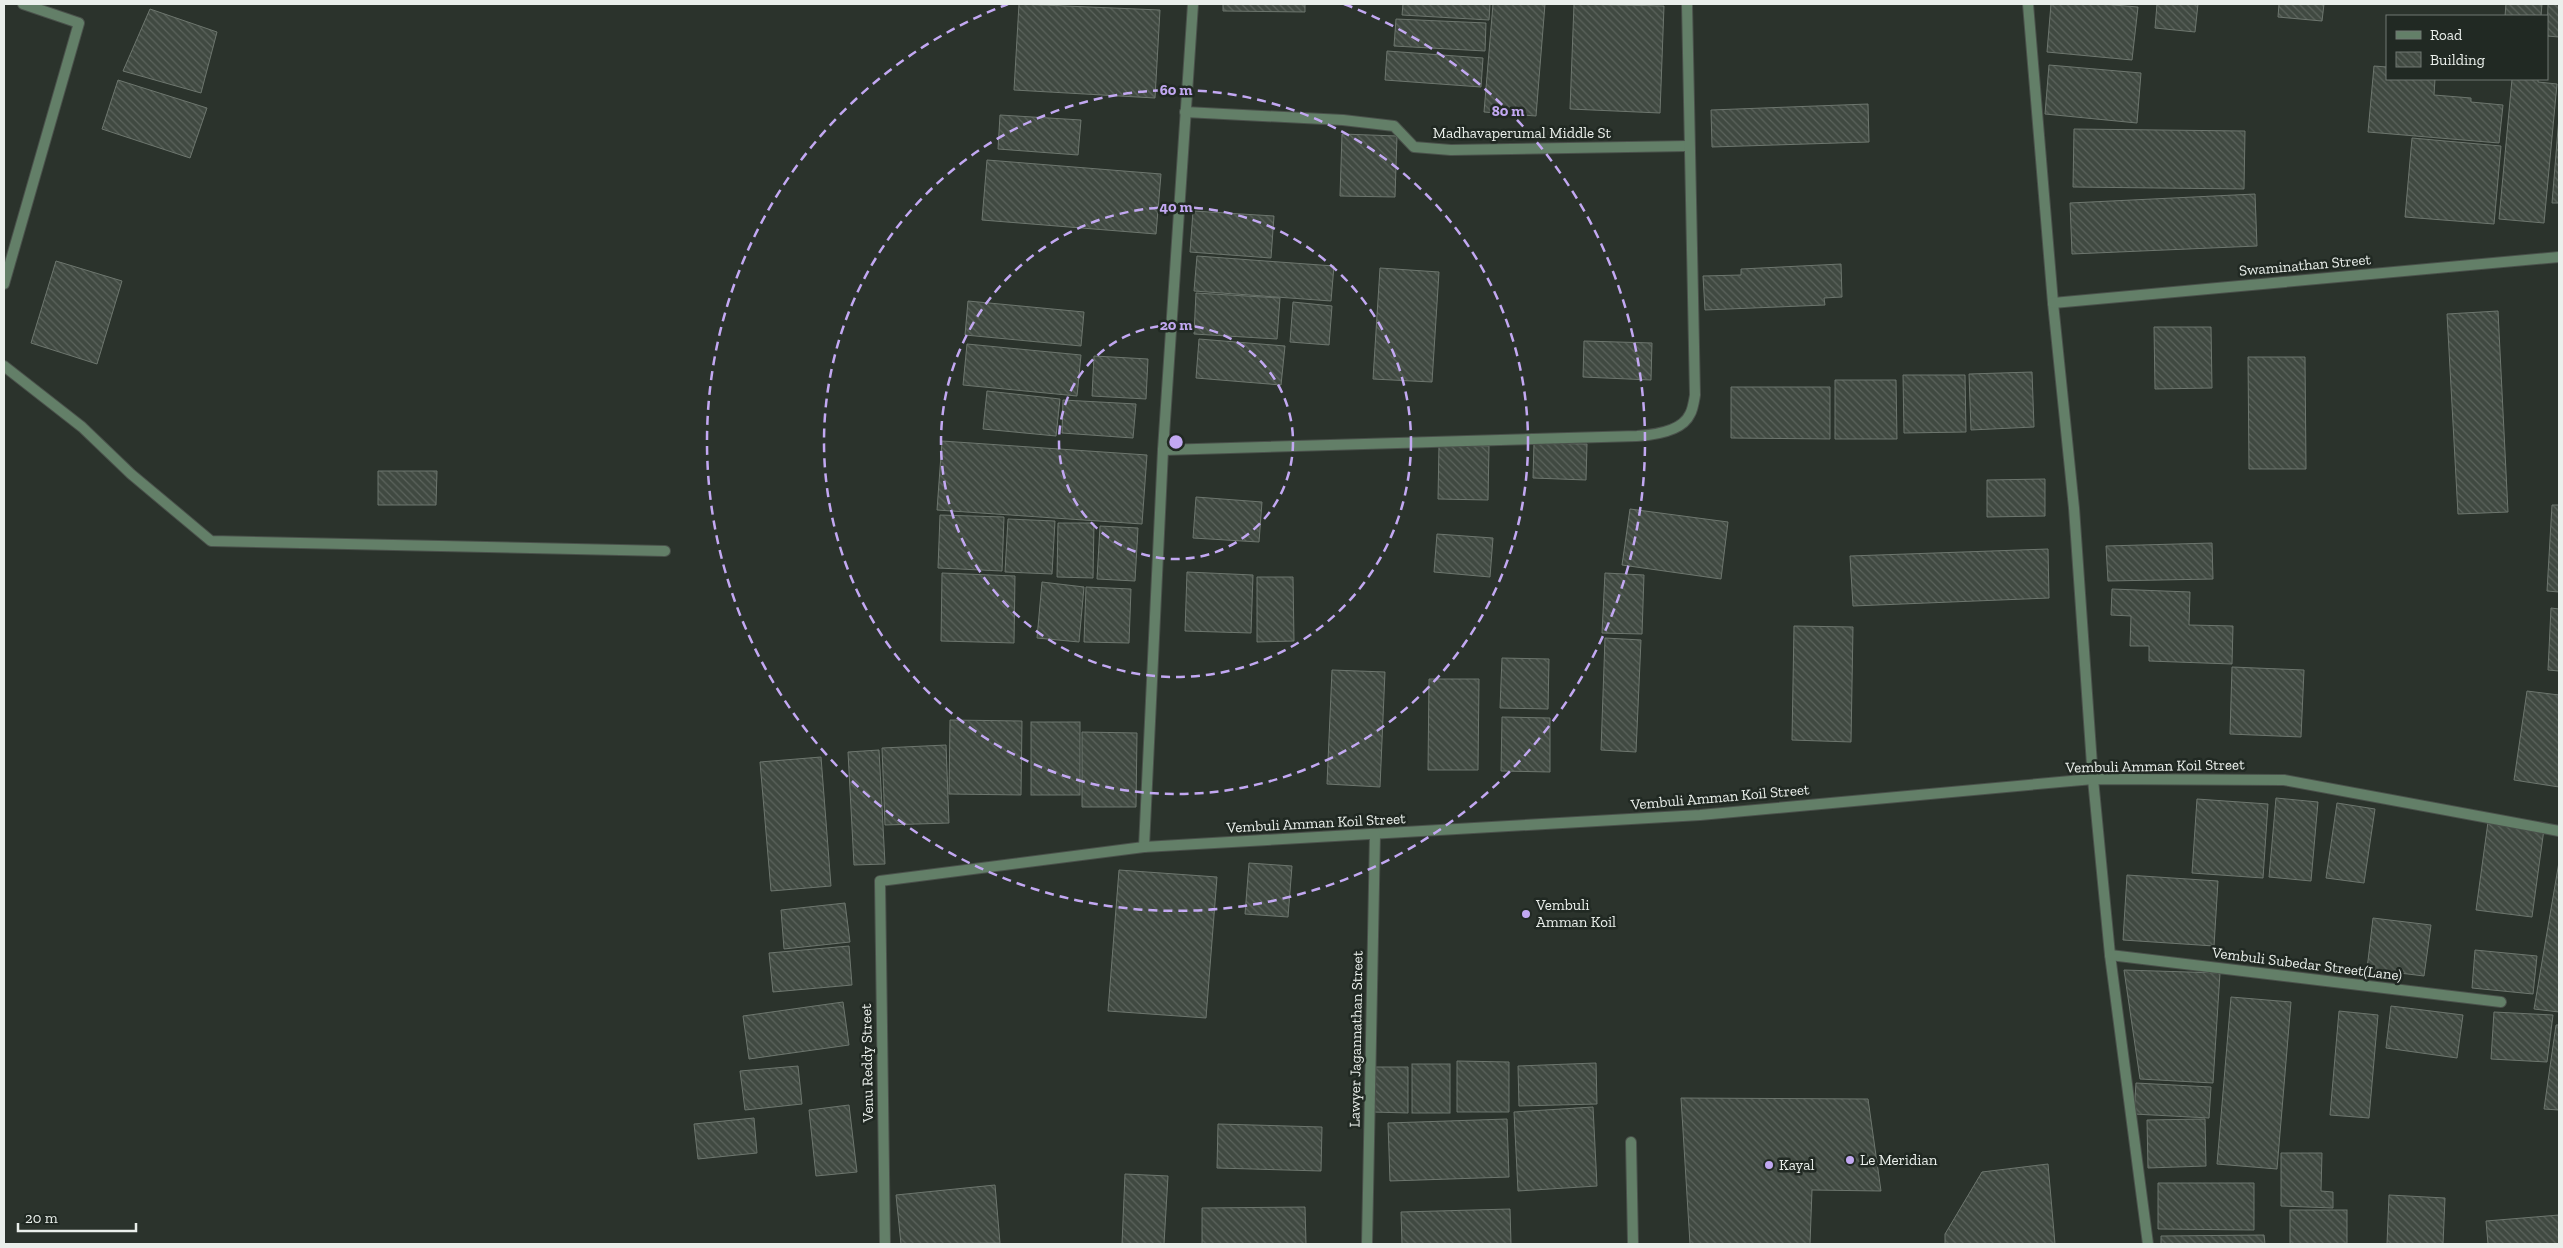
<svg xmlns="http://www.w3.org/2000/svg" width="2563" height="1248" font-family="'Zilla Slab',serif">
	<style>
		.building { fill: url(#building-back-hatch); stroke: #6d766e }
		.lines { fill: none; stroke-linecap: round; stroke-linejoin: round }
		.lane-casing { stroke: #4a514b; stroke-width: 12 }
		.street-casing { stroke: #4a514b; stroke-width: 12 }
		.lane { stroke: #637f68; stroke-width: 10 }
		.street { stroke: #637f68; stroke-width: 10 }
		.ring { fill: none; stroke: #c2a8f2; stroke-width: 2.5; stroke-dasharray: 9 6 }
		.poi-dot { fill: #c2a8f2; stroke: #212923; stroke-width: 2 }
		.labels { text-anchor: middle; stroke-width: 5; stroke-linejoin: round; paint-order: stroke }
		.street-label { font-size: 15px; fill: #eaefeb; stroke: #212923 }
		.poi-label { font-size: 15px; fill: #eaefeb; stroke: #212923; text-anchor: start }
		.centre { fill: #c2a8f2; stroke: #212923; stroke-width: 2.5 }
		.ring-label { font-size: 15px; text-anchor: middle; font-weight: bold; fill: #c2a8f2; stroke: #212923; stroke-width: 5; stroke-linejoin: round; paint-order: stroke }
	</style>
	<defs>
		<pattern id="building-back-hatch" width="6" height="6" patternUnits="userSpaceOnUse" patternTransform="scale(1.25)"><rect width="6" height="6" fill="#404941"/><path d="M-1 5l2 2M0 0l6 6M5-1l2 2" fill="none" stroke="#5c645d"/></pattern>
	</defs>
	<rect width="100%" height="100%" fill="#2b332c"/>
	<g class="building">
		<polygon points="1019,4 1160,10 1155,98 1014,90"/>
		<polygon points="1223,4 1305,4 1305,12 1223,11"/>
		<polygon points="1403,4 1490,4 1489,20 1402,15"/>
		<polygon points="1493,4 1545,4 1536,116 1484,112"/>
		<polygon points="1574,4 1664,6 1660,113 1570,109"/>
		<polygon points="2051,4 2102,4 2138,7 2132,60 2047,52"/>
		<polygon points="2157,4 2198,4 2195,32 2155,28"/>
		<polygon points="2279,4 2324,4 2322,21 2278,17"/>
		<polygon points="2506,4 2542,4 2541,16 2505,16"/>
		<polygon points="2548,4 2559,4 2559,37 2547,36"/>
		<polygon points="150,9 217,32 201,93 123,71"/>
		<polygon points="1396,19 1486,23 1485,51 1394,46"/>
		<polygon points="1387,51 1483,58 1481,87 1385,80"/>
		<polygon points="2049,65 2141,73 2137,123 2045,114"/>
		<polygon points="2374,66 2387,67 2387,79 2435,79 2434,95 2471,98 2471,102 2503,105 2499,143 2368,132"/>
		<polygon points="2512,79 2538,79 2538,82 2557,84 2544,223 2499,219"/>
		<polygon points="118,80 207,108 190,158 102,129"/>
		<polygon points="1868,104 1869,142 1712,147 1711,110"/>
		<polygon points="1000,115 1081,120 1078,155 998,149"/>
		<polygon points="2559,117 2559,203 2552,203"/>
		<polygon points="2074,129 2245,131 2244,189 2073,187"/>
		<polygon points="1342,134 1397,136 1395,197 1340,196"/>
		<polygon points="2412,138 2501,146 2494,224 2405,217"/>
		<polygon points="987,160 1161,174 1156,234 982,220"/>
		<polygon points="2255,194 2257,246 2072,254 2070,203"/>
		<polygon points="1193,211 1274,216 1271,258 1190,252"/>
		<polygon points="1197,256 1334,266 1331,301 1194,291"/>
		<polygon points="56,261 122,281 97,364 31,343"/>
		<polygon points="1841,264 1842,297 1824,298 1825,305 1705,310 1703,276 1741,275 1741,269"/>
		<polygon points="1380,268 1439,272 1432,382 1373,379"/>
		<polygon points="1196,293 1280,298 1277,339 1194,334"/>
		<polygon points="968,301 1084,312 1081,346 965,335"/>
		<polygon points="1293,302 1332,306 1329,345 1290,342"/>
		<polygon points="2498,311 2508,512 2458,514 2447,314"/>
		<polygon points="2154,327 2211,327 2212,388 2155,389"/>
		<polygon points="1199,339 1285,346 1281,385 1196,378"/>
		<polygon points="1584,341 1652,343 1651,380 1583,377"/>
		<polygon points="967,344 1081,355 1077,396 963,385"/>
		<polygon points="1094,356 1148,359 1146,399 1092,396"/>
		<polygon points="2248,357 2305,357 2306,469 2249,469"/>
		<polygon points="2032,372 2034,427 1971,430 1969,374"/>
		<polygon points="1903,375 1965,375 1966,432 1904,433"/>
		<polygon points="1835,380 1896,380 1897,439 1835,439"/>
		<polygon points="1731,387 1830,387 1830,439 1731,438"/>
		<polygon points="987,391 1060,399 1056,436 983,429"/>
		<polygon points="1063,400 1136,404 1133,438 1062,433"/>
		<polygon points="942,441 1147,455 1142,524 937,510"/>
		<polygon points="1534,443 1587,444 1586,480 1533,478"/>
		<polygon points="1439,445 1489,446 1488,500 1438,499"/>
		<polygon points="378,471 437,471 436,505 378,505"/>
		<polygon points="2045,479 2045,516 1987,517 1987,480"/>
		<polygon points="1196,497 1262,502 1259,542 1193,538"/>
		<polygon points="2552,505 2559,505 2559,592 2547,591"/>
		<polygon points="1630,509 1728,522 1721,579 1622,565"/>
		<polygon points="940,515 1004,517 1002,571 938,568"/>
		<polygon points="1008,519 1055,521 1052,574 1005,572"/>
		<polygon points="1058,523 1094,523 1093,578 1057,577"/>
		<polygon points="1100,526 1138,528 1135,581 1097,579"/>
		<polygon points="1437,534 1493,538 1490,577 1434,572"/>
		<polygon points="2212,543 2213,579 2108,581 2106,546"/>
		<polygon points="2048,549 2049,598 1853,606 1850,556"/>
		<polygon points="1187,572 1253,575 1251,633 1185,631"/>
		<polygon points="942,573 1015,576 1014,643 941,641"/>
		<polygon points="1605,573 1644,575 1642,634 1602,633"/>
		<polygon points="1257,577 1293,577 1294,641 1257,642"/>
		<polygon points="1042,582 1084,587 1079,642 1037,638"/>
		<polygon points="1086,587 1131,589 1129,643 1084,642"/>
		<polygon points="2112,589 2190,592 2189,625 2233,626 2232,664 2149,661 2149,646 2130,646 2131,616 2111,615"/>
		<polygon points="2551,608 2559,609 2559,671 2548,670"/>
		<polygon points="1794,626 1853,627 1851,742 1792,740"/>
		<polygon points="1605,638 1641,640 1636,752 1601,750"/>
		<polygon points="1502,658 1549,659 1548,709 1500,708"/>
		<polygon points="2232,667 2304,670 2301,737 2230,734"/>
		<polygon points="1332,670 1385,672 1380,787 1327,784"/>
		<polygon points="1429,679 1479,679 1478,770 1428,770"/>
		<polygon points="2527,691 2559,695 2559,787 2514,780"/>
		<polygon points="1502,717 1550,718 1550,772 1501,771"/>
		<polygon points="950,720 1022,721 1021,795 949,794"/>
		<rect x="1031" y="722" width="49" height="73"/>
		<polygon points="1082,732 1137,733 1136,807 1082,807"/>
		<polygon points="946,745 949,823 885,825 882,748"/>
		<polygon points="879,750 885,864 854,865 848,752"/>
		<polygon points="821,757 831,886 771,891 760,762"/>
		<polygon points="2276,798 2318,802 2311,881 2269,877"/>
		<polygon points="2197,799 2268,804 2263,878 2192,873"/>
		<polygon points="2337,803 2375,809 2364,883 2326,878"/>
		<polygon points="2488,822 2544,829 2532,917 2476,910"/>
		<polygon points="2559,862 2559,1012 2534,1009"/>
		<polygon points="1249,863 1292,866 1288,917 1245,914"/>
		<polygon points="1119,870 1217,877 1206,1018 1108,1011"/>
		<polygon points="2127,875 2218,881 2214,946 2123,940"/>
		<polygon points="845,903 850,942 784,949 781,910"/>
		<polygon points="2373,918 2431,925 2424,976 2367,969"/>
		<polygon points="849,946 852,985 773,992 769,953"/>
		<polygon points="2475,950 2537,956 2533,994 2472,988"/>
		<polygon points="2124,970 2220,973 2213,1083 2140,1079"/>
		<polygon points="2231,997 2291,1002 2277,1169 2217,1164"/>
		<polygon points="843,1002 849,1045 749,1059 743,1016"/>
		<polygon points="2391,1006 2463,1015 2457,1058 2386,1048"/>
		<polygon points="2339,1011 2378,1015 2369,1118 2330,1115"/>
		<polygon points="2494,1012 2553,1015 2547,1062 2491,1059"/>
		<polygon points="2556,1025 2559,1025 2559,1110 2544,1109"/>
		<polygon points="1457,1061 1509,1062 1509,1112 1457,1112"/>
		<polygon points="1596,1063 1597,1104 1519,1106 1518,1066"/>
		<rect x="1412" y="1064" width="38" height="49"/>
		<polygon points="798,1066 802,1104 745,1110 740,1071"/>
		<polygon points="1373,1067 1408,1067 1408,1113 1373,1112"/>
		<polygon points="2136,1083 2211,1087 2209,1118 2134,1114"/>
		<polygon points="1681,1098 1868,1099 1881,1191 1812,1190 1810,1244 1690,1244"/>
		<polygon points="849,1105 857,1172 816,1176 809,1110"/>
		<polygon points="1593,1107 1597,1186 1518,1191 1514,1112"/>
		<polygon points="754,1118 757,1153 698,1159 694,1124"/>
		<polygon points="1507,1119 1509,1177 1390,1181 1388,1123"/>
		<polygon points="2205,1119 2206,1166 2148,1168 2147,1120"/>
		<polygon points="1218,1124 1322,1127 1321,1171 1217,1168"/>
		<polygon points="2281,1153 2322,1153 2321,1191 2333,1192 2333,1208 2281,1206"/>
		<polygon points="2048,1164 2055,1244 1945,1244 1945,1234 1982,1172"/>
		<polygon points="1125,1174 1168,1176 1164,1244 1122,1244"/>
		<polygon points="2158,1183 2254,1183 2254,1230 2158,1229"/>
		<polygon points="995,1185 1000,1243 901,1244 896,1195"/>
		<polygon points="2389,1195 2445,1198 2443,1244 2387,1244"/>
		<polygon points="1305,1207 1306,1244 1202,1244 1202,1208"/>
		<polygon points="1510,1209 1511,1244 1402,1244 1401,1212"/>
		<rect x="2290" y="1210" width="57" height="34"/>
		<polygon points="2559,1215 2559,1244 2488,1244 2486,1221"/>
		<polygon points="2264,1235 2265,1244 2161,1244 2161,1236"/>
	</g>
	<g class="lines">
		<g class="lane-casing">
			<polyline id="lane" points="1631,1142 1633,1244"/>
		</g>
		<g class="street-casing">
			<g id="street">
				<polyline points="2028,4 2053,303 2074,508 2093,779 2110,955 2148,1244"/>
				<polyline points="1185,112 1343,120 1394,126 1414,147 1451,150 1688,146"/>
				<polyline points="4,284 79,23 23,4"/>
				<polyline points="2053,303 2559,257"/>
				<polyline points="4,366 82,427 131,474 211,541 665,551"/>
				<path d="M1163 450 1637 436C1653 435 1682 432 1690 414 1693 409 1694 401 1695 395L1687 4"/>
				<polyline points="1144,847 1163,450 1193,4"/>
				<polyline points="2110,955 2501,1002"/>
				<polyline points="885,1244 880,881 1144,847 1700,815 2093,779 2284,780 2559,831"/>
				<polyline points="1367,1244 1375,834"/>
			</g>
		</g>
		<use href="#lane" class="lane"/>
		<use href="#street" class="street"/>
	</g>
	<g class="ring">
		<circle cx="1176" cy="442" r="117"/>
		<circle cx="1176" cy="442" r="235"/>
		<circle cx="1176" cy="442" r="352"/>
		<path d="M1344 4A469 469 0 1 1 1008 4"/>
	</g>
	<g class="poi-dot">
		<circle cx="1526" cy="914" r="5"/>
		<circle cx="1850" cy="1160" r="5"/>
		<circle cx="1769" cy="1165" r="5"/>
	</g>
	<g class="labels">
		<g class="street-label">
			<text x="1522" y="138">Madhavaperumal Middle St</text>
			<text transform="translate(2305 265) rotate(-5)" y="5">Swaminathan Street</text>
			<text transform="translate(2155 766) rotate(-1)" y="5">Vembuli Amman Koil Street</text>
			<text transform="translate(1720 797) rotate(-5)" y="5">Vembuli Amman Koil Street</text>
			<text transform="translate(1316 823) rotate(-3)" y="5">Vembuli Amman Koil Street</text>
			<text transform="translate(2307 964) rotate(7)" y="5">Vembuli Subedar Street(Lane)</text>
			<text transform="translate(1356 1039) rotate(-89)" y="5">Lawyer Jagannathan Street</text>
			<text transform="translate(867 1063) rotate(-91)" y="5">Venu Reddy Street</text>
		</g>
		<g class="poi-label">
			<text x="1536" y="910">Vembuli<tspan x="1536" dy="17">Amman Koil</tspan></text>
			<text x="1860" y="1165">Le Meridian</text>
			<text x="1779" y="1170">Kayal</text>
		</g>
	</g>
	<circle cx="1176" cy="442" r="8" class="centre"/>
	<g class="ring-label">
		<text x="1176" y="95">60 m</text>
		<text x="1508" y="116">80 m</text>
		<text x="1176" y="212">40 m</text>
		<text x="1176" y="330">20 m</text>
	</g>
	<rect width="2563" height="1248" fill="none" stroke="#eaefeb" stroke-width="10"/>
	<rect x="2386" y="15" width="162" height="65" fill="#212923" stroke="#717873"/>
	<rect x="2396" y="31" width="25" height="8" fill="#637f68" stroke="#717873"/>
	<text x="2430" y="40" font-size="15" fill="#eaefeb">Road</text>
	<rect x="2396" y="52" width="25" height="15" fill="url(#building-back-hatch)" stroke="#717873"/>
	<text x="2430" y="65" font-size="15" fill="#eaefeb">Building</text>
	<path d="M18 1223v8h118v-8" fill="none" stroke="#eaefeb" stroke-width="2.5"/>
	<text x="25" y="1223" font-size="15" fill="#eaefeb" stroke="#212923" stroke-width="4" paint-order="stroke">20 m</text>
</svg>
